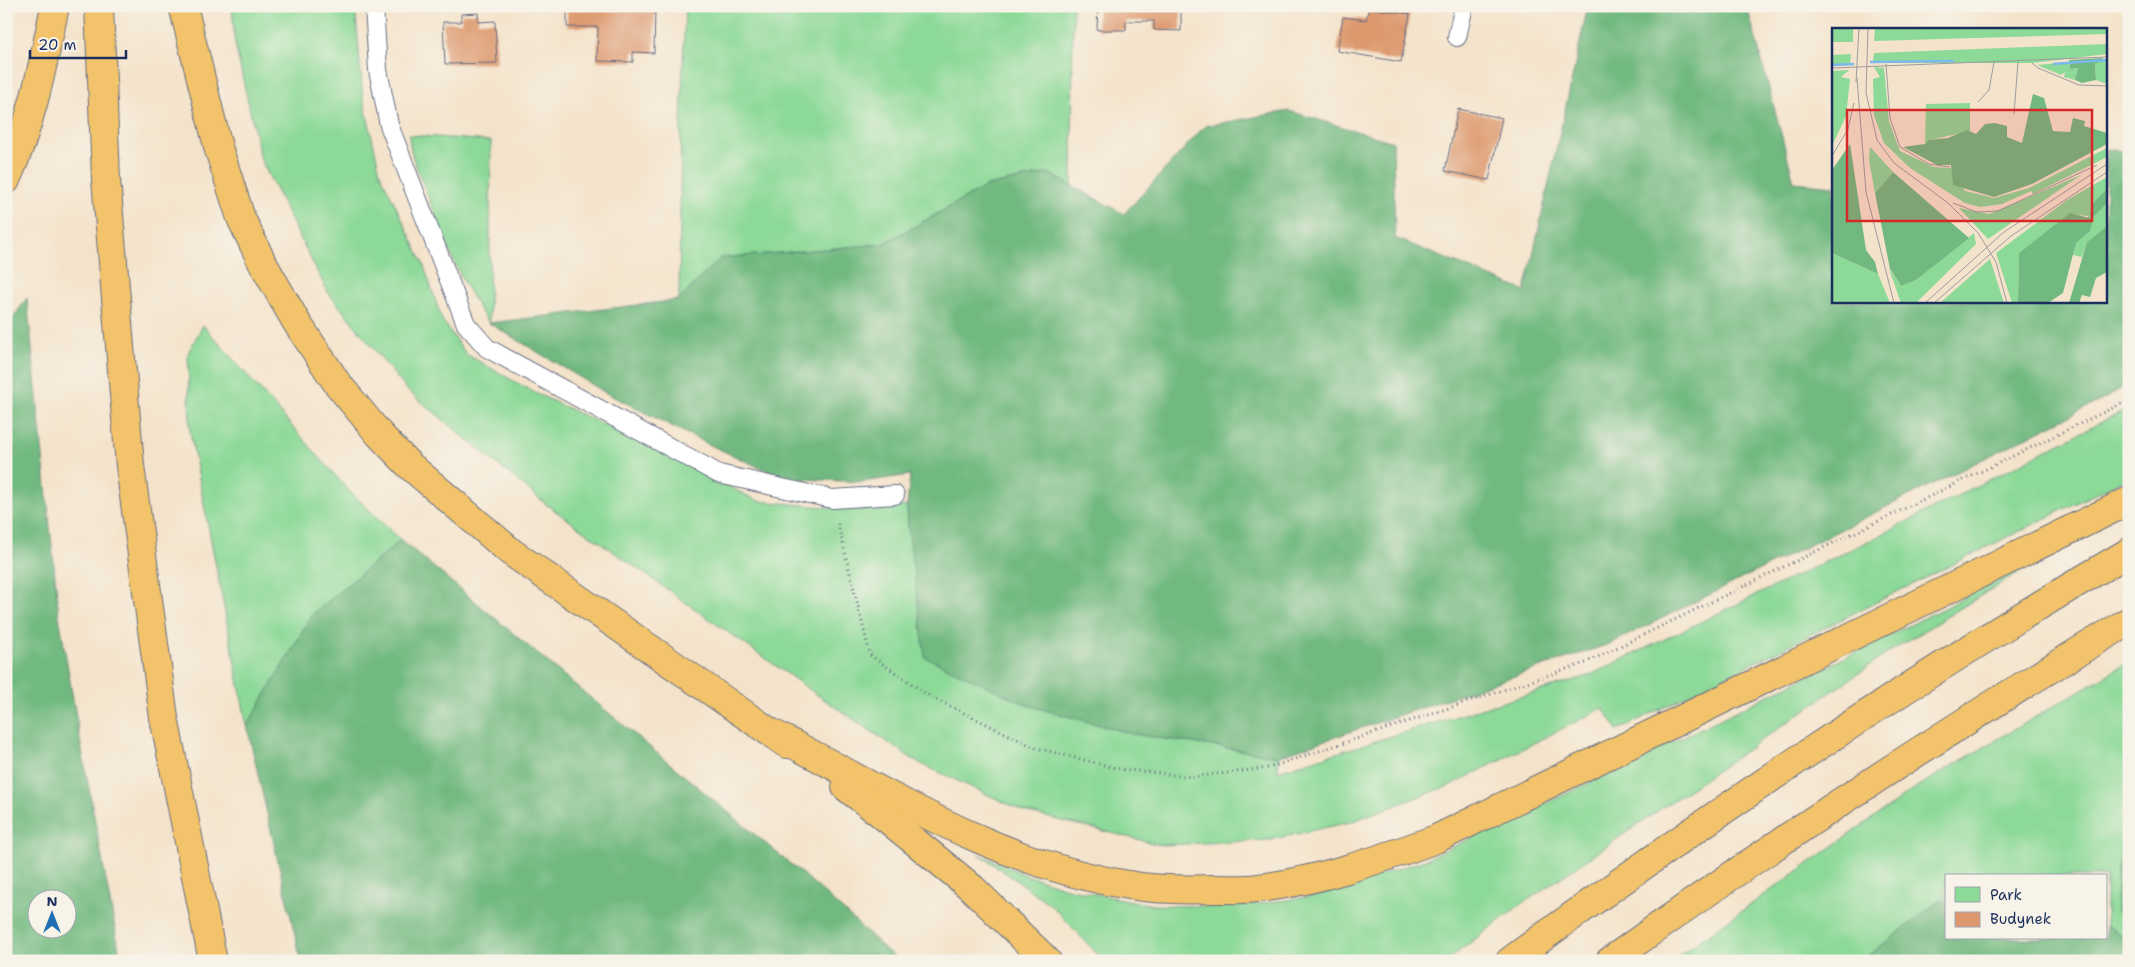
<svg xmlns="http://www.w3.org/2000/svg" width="2135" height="967" font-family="'Shantell Sans',sans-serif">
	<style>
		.green { fill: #8cd998; stroke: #54847b }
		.forest { fill: #71b980; stroke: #46746f; fill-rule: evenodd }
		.building { fill: #dd986d }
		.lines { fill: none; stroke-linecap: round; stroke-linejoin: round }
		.lane-casing { stroke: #676e84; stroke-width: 20 }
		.highway-casing { stroke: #676e84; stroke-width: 30 }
		.path { stroke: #676e84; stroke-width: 3; stroke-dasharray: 1 4; stroke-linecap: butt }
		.lane { stroke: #fff; stroke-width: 18 }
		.highway { stroke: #f2c36a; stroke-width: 28 }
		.inset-river { fill: none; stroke: #7ab8ed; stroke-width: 2.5 }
		.inset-road { fill: none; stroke: #9d9b9f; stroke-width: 1 }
		.view { fill: #d62828; fill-opacity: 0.15; stroke: #d62828; stroke-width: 2.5 }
		.inset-edge { fill: none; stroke: #1b2f5e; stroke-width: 2.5 }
	</style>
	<rect width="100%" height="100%" fill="#f7f3e8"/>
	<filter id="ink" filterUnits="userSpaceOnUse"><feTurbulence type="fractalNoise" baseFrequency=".02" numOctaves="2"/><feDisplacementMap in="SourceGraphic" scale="10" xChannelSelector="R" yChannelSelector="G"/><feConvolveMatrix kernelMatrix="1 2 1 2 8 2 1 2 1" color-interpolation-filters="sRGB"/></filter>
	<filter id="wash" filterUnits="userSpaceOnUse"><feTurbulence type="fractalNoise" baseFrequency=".0096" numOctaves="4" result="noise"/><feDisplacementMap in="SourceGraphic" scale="20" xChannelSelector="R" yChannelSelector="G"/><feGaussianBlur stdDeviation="1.12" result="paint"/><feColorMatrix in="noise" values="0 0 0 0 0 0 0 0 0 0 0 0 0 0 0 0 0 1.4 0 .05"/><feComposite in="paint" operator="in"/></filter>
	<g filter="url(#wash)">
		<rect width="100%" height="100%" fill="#f4e3cb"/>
		<g class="green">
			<polygon points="232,6 355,6 363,97 380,173 423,263 442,320 466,354 535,393 616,430 758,501 858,510 907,506 908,526 1027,705 1133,734 1279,756 1278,771 1588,676 1873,539 2129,408 2129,477 1618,730 1603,708 1451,785 1350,822 1270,840 1161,845 1025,812 917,762 816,694 547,505 407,390 327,291 261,160 235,44"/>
			<polygon points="685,6 1073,6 1072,186 1048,173 987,186 883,244 720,258 679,300 681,125"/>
			<path d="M409 135 491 141 489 323C463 289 443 237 428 196 420 176 410 156 409 135Z"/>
			<polygon points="203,325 349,491 401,540 313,614 247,726 190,432 188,353"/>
			<polygon points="2034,563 1894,649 1519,906 1446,961 1104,961 1051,905 979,854 1026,875 1070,889 1152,905 1235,907 1315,896 1422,861 1566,794 1808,676"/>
			<polygon points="2129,662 2129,941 2106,925 2106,876 1946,876 1946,902 1939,901 1862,961 1671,961 1918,786"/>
		</g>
		<g class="forest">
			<polygon points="1588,6 1747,6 1794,182 1834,186 1834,301 2106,301 2106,149 2129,152 2129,383 2106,398 1612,643 1279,756 1133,734 1027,705 925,657 908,526 907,506 910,475 862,482 783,478 708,444 606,393 489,323 679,300 720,258 883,244 987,186 1048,173 1124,214 1205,126 1289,111 1393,142 1395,238 1525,291"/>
			<path d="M27 298 59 616 80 740 121 961H6V328ZM38 900H68V930H38Z"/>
			<polygon points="401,540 812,882 898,961 301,961 247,726 313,614"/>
			<polygon points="2129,835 2129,922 2116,911 2117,867"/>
			<polygon points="1939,901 1946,902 1946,938 2106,938 2106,925 2129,941 2129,961 1862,961"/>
		</g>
		<g id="blocks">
			<g class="building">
				<polygon points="567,6 635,6 636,10 655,10 654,53 633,52 633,62 597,61 598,27 567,27"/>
				<polygon points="1098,6 1181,6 1181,31 1154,30 1154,21 1126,21 1126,30 1097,30"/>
				<polygon points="1369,8 1410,14 1401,62 1337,51 1343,17 1366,20"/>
				<polygon points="478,13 478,22 495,21 497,63 445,64 443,22 461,22 461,14"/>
				<polygon points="1458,109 1502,118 1489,180 1445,171"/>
			</g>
		</g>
	</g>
	<g filter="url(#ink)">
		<use href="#blocks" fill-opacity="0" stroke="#676e84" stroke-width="1"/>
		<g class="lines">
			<g class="lane-casing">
				<g id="lane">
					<polyline points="374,6 378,70 389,125 466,324 487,348 719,474 832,499 895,495"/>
					<polyline points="1457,37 1464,6"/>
				</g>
			</g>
			<g class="highway-casing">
				<g id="highway">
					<polyline points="99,6 106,179 130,466 164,718 213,961"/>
					<polyline points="183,6 218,147 241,218 262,262 297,323 337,383 379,434 409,465 511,552 787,744"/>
					<path d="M6 180C31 126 43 65 55 6"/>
					<path d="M772 733C886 792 1001 865 1129 885 1157 890 1188 890 1216 889 1230 889 1244 890 1258 888 1319 881 1378 860 1436 839L2129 501"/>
					<polyline points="846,787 880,813 972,888 1047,961"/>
					<path d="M1510 961C1710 815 1915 677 2129 552"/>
					<path d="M1610 961C1778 840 1952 727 2129 621"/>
				</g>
			</g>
			<polyline class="path" points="838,524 870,655 931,697 1036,748 1120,769 1193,777 1268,768 1585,663 2129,400"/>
			<use href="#lane" class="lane"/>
			<use href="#highway" class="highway"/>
		</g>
	</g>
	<g transform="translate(1832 28)">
		<rect width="275" height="275" fill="#f4e3cb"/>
		<path d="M0 0H21V14H0ZM43 0H275V6L42 13ZM275 16V26L200 35H41L42 25ZM19 26 18 36 0 37V27ZM270 30 275 32V56L264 52 263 34H270ZM237 34 238 41 246 40 243 52 232 49 233 44 229 47 205 37ZM42 39 52 40 57 93 68 123 102 139 119 140 133 163 162 170 197 160 275 120V129L201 166 199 163 170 176 148 179 133 175 78 140 52 115 42 87 41 51 48 49ZM17 42 9 49 18 51 14 88 0 118V43ZM138 75V103L98 112 93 116 94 76ZM38 119 61 144 43 165 37 132ZM249 147 156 211 127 180 157 186ZM275 149V198L255 214 250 229 241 227 244 214 258 203 256 188 238 186 187 225 186 275H180L164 225 235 172ZM142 205 144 216 84 275H69L57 241 69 258 84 252ZM0 225 46 246 58 275H0ZM158 231 172 275H108Z" fill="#8cd998"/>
		<path d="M270 30V34L263 35 264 52 250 55 243 52 246 40 238 41 237 32ZM201 66 212 70 221 103 238 104 241 90 253 93 252 98 275 105V116L200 156 162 169 121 157 119 137H105L71 119 93 116 97 112 116 110 135 102 144 106 153 96 163 95 175 98V109L190 115ZM18 116 34 222 43 234 46 246 0 225V142ZM61 144 137 210 84 252 69 258 58 241 43 165ZM275 161V175L261 189 258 187 261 175ZM238 185 261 191 258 203 244 215 231 265 216 275H186L187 225ZM275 198V244L264 250 258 269 250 267 247 275H237L255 214Z" fill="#71b980"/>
		<path class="inset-river" d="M38 34 122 33M221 36 275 32M0 37 22 36"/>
		<path class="inset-road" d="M36 0 34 65 45 112 62 135 116 175 146 205 164 234 175 275M200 35 206 40 247 57 275 58M54 36 58 90 68 119 97 136 118 139M0 40 275 29M25 50 34 164 62 275M24 54 27 0M146 74 157 62 162 34M182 86 186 34M0 128 16 101 22 75M121 175 145 184 166 183 265 137M93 275 172 204 275 136M102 275 179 208 275 144"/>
		<path class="view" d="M15 82H260V193H15Z"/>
		<rect width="275" height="275" class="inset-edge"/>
	</g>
	<rect width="2135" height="967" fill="none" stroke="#f7f3e8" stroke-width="25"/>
	<rect x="1945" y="874" width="162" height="65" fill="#f7f3e8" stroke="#9fa5b1"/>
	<rect x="1955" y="887" width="25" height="15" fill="#8cd998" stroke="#9fa5b1"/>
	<text x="1990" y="900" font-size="15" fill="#1b2f5e">Park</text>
	<rect x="1955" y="912" width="25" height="15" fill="#dd986d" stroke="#9fa5b1"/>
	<text x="1990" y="924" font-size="15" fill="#1b2f5e">Budynek</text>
	<g transform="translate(52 914)"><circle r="24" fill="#f7f3e8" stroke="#9fa5b1"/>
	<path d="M0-4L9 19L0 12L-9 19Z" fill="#1f6fb2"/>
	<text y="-8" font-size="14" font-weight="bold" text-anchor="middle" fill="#1b2f5e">N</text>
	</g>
	<path d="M30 50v8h96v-8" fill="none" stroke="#1b2f5e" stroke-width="2.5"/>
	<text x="38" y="50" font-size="15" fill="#1b2f5e" stroke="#f7f3e8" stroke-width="4" paint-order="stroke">20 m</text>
</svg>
